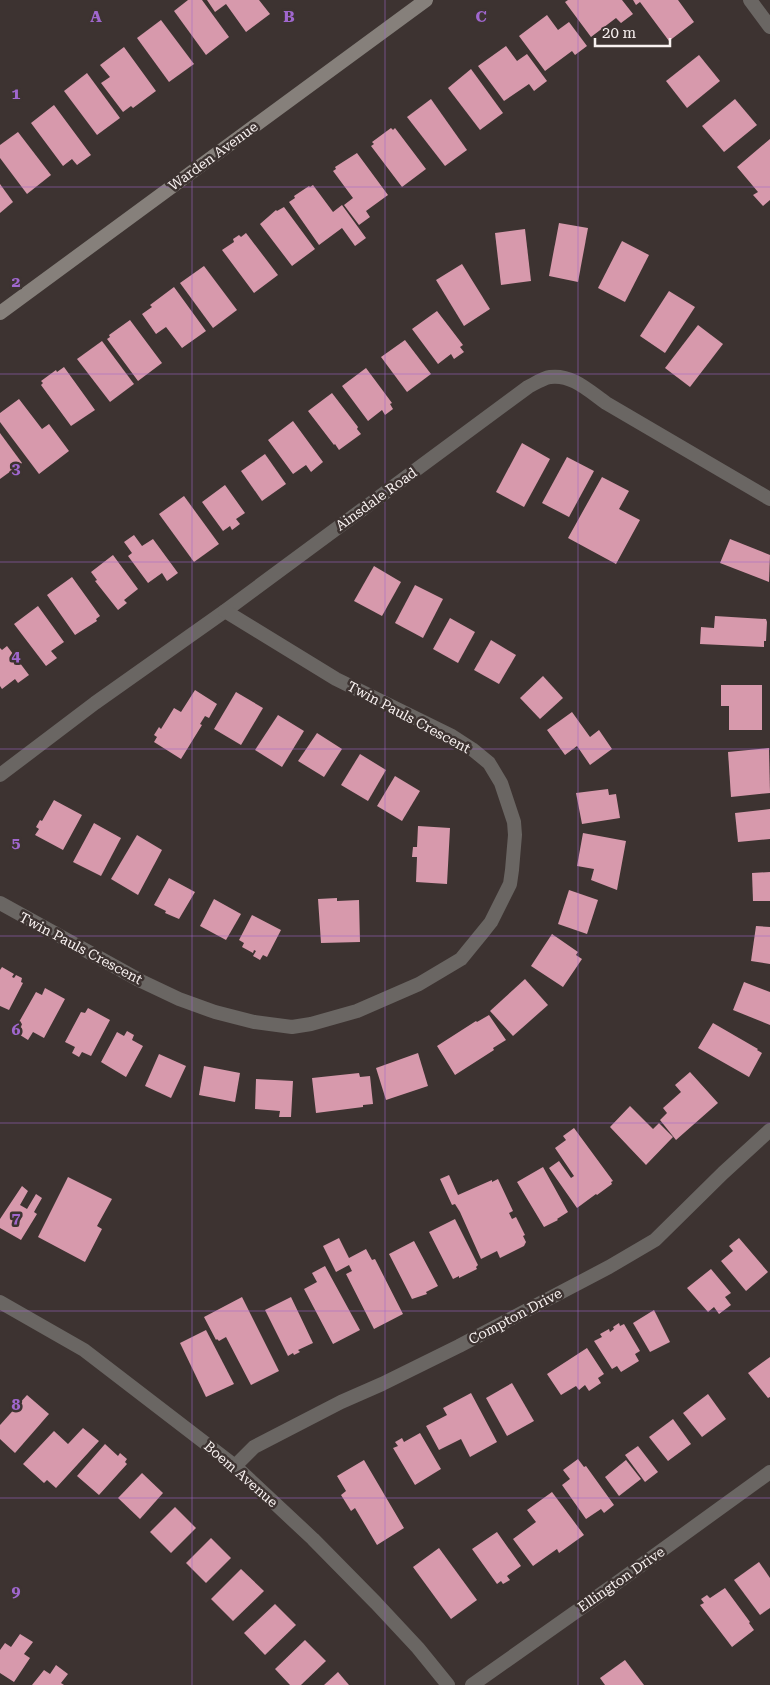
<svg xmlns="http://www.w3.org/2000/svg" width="770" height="1685" font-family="'Roboto Serif',serif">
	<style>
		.building { fill: #d799ac }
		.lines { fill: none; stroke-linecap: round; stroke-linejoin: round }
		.minor { stroke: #6a6663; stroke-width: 14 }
		.secondary { stroke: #86807b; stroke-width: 14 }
		.grid { fill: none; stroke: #a067ce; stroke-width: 1; stroke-opacity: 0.55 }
		.labels { text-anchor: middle; stroke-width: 5; stroke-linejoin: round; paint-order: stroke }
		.street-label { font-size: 14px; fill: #f8f1f0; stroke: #3d3331 }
		.grid-label { font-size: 16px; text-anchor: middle; font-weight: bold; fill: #a067ce; stroke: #3d3331; stroke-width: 5; stroke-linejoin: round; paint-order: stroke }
	</style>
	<rect width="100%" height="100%" fill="#3d3331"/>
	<g class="building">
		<polygon points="188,0 202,0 229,37 206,55 174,11"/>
		<polygon points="207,0 259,0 270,14 246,32 226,4 215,12"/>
		<polygon points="568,0 622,0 633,14 621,23 616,18 591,37 565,2"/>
		<polygon points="633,0 678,0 694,22 669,41 640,2 636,5"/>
		<polygon points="547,15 558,30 569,22 587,46 575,55 572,51 545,71 519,36"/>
		<polygon points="161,20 194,64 169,82 137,38"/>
		<polygon points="506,46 517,61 527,54 547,81 534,91 529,84 504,101 478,66"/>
		<polygon points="124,47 156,91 133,108 131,106 123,112 101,83 110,77 100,65"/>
		<polygon points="699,55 720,81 687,108 666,81"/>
		<polygon points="471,69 503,113 480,130 448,88"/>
		<polygon points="87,73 120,118 97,135 64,91"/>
		<polygon points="431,99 467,150 445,166 407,117"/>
		<polygon points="735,99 757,125 724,152 702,126"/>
		<polygon points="54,105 91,155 77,165 72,159 63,166 31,123"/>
		<polygon points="391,128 393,130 395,128 426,169 402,187 371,146 374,144 372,142"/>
		<polygon points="18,132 51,175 27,194 0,158 0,145"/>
		<polygon points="770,139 770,200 763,206 753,195 758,192 737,167"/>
		<polygon points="357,153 388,195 366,211 370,217 359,225 344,205 353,198 333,171 336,169 335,167"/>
		<polygon points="0,184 13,202 0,213"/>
		<polygon points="313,185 333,212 342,205 366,238 355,246 342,228 319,245 289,202 295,198 294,196 309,186 310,187"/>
		<polygon points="284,207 315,249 292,266 260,224 276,210 277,211"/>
		<polygon points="559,223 588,228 578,282 549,276"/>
		<polygon points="525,229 531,281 501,285 495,233"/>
		<polygon points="246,233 278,275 254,293 222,250 234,242 233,239 239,235 241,237"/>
		<polygon points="622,241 649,255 625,302 598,288"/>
		<polygon points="462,264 490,309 464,326 436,280"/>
		<polygon points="204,266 237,310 213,328 180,283"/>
		<polygon points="174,287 206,331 182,348 166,327 156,334 142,314 152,307 150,305"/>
		<polygon points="669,291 695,307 665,353 640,336"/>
		<polygon points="437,311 463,345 460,347 464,352 454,359 451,354 438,364 412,329"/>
		<polygon points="130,320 162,363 138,381 107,339 110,337 109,335"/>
		<polygon points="698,325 723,344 690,387 665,368"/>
		<polygon points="405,340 431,374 407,392 381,357"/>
		<polygon points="102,341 134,384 110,402 77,359"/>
		<polygon points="64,367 95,410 71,426 41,385 43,383 41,381 56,370 57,372"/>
		<polygon points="366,368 392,403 390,404 393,409 385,415 382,410 368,421 342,386"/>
		<polygon points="332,393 358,427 357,429 361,434 339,450 335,444 334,445 308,411"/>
		<polygon points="19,399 42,429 49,424 69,451 39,474 0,422 0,413"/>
		<polygon points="293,421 323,462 311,472 306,465 293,474 268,440"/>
		<polygon points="0,433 22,463 0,479"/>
		<polygon points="522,443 550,459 524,507 496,492"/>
		<polygon points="265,454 286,484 262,501 241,471"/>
		<polygon points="567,457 594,471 569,517 542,503"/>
		<polygon points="602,477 629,491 619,509 640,520 616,564 568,538"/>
		<polygon points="225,485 245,513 236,519 240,524 232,530 230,526 223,531 202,502"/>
		<polygon points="184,496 219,544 194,562 159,514"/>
		<polygon points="134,535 142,546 153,539 178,573 167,581 162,573 148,583 128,556 132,553 124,542"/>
		<polygon points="730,539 770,555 769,582 720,563"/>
		<polygon points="113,555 138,589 124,600 127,603 118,610 95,581 97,580 91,572"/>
		<polygon points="374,566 401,582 382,616 354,601"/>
		<polygon points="72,577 100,616 96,619 97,621 75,635 47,595"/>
		<polygon points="415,585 443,599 423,638 395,623"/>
		<polygon points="38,606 64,642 51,651 57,658 46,666 14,624"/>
		<polygon points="715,616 766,619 767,622 766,641 764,641 764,647 700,644 701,627 714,628"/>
		<polygon points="450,618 475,632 458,663 433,649"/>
		<polygon points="491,640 516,655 499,684 474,670"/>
		<polygon points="7,646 29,675 18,683 15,679 2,689 0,686 0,648 2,650"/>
		<polygon points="543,676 563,698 540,719 520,698"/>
		<polygon points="721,685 762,685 762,730 729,730 729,706 721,706"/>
		<polygon points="195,690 217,704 209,718 205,716 200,724 202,725 181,759 154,742 157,737 154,735 159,727 161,729 174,708 181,712"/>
		<polygon points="236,692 263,708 241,745 214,729"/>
		<polygon points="572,712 590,737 599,730 612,749 590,765 577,746 565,755 547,730"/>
		<polygon points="278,715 304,731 282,767 255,750"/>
		<polygon points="317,733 342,749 324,777 298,761"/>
		<polygon points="769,748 770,793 731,797 728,752"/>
		<polygon points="360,754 386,770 368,801 341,785"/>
		<polygon points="395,776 420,791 402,821 377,806"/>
		<polygon points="608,789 609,795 616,794 620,818 582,824 576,793"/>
		<polygon points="54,800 82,815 63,850 35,835 39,829 36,827 40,820 42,821"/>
		<polygon points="770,809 770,839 738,842 735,813"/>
		<polygon points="94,823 121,838 101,876 73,862"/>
		<polygon points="418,826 450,828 447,884 416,882 417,857 412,857 413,847 417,847"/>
		<polygon points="583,833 626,841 617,890 591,880 594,869 577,866"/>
		<polygon points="137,835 162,850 138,895 111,879"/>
		<polygon points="770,872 770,901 753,901 752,873"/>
		<polygon points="169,878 195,892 179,919 165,913 166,911 154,905"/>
		<polygon points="569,890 598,900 587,934 558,924"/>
		<polygon points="337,898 337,901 359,900 360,942 321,943 318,899"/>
		<polygon points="214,899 241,914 226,940 200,926"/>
		<polygon points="252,915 281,930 267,957 263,955 260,960 253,956 256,951 254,950 253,953 242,947 244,943 239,940"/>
		<polygon points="756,926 770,927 770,964 751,961"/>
		<polygon points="552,934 578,952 576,955 582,959 563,987 531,966"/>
		<polygon points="2,967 14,974 12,977 14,978 16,975 22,978 21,982 23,983 9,1010 0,1006 0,970"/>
		<polygon points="525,979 548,1005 513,1036 490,1011"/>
		<polygon points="744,982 770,992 770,1025 733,1010"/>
		<polygon points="45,988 65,999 44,1038 33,1032 28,1040 17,1033 22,1024 19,1022 36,992 42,995"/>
		<polygon points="88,1008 110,1020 91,1056 82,1052 79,1057 72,1053 75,1047 65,1042 81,1012 85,1013"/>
		<polygon points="489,1015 506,1040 493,1048 494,1050 455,1075 437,1046 476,1021 477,1022"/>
		<polygon points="713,1023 758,1049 757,1050 762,1053 749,1077 698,1048"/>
		<polygon points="127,1031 134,1035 132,1040 143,1046 126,1077 101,1062 117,1032 124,1036"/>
		<polygon points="418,1053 428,1086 386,1100 376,1068"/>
		<polygon points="159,1054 186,1066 171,1098 145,1086"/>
		<polygon points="204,1066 240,1073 235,1102 199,1095"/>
		<polygon points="690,1072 718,1103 676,1140 660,1120 667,1113 663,1108 681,1092 675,1085"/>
		<polygon points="359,1073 360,1077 370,1076 373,1104 363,1105 363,1107 316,1113 312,1078"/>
		<polygon points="256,1079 293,1081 291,1117 279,1117 280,1111 255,1109"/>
		<polygon points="630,1106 653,1129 659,1123 673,1137 646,1165 610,1127"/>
		<polygon points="574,1128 613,1181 611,1182 612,1184 597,1195 596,1194 577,1208 549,1168 559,1161 571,1178 574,1176 555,1148 566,1140 563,1136"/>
		<polygon points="543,1167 568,1212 557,1219 558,1220 544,1227 517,1182"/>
		<polygon points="449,1175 458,1195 492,1180 492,1182 498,1179 513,1211 509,1213 512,1219 516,1217 525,1235 523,1236 526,1242 524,1246 500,1258 497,1251 481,1259 460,1212 455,1204 452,1205 440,1179"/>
		<polygon points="68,1177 112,1199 97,1226 102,1229 85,1262 38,1237"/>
		<polygon points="22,1186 28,1191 20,1205 27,1209 36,1194 42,1198 34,1212 37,1214 21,1240 0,1228 0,1219"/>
		<polygon points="455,1219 478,1265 476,1267 477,1269 459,1278 459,1276 453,1279 429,1232"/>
		<polygon points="339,1238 349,1258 366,1249 372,1260 375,1259 403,1314 374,1329 346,1274 352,1271 349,1265 336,1272 323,1246"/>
		<polygon points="739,1238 768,1272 746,1291 721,1261 733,1251 729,1246"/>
		<polygon points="414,1241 438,1286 426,1292 427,1294 412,1299 389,1254"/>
		<polygon points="325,1266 360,1330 333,1344 304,1289 317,1282 312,1273"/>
		<polygon points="711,1269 731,1293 725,1297 731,1305 719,1314 714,1307 708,1312 687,1288"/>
		<polygon points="242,1297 279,1371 251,1385 226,1337 219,1341 217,1339 216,1340 204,1317"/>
		<polygon points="291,1297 313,1343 298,1350 300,1352 294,1355 293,1353 288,1356 265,1310"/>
		<polygon points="654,1310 670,1342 650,1352 633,1323"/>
		<polygon points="619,1323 620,1326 624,1324 640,1351 635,1354 639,1361 621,1372 617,1366 612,1369 594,1341 602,1337 600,1334 609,1329 610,1332 614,1329 613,1327"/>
		<polygon points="206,1330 234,1384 206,1397 180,1343"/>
		<polygon points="587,1348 604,1374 598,1378 601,1383 589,1391 585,1385 579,1390 576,1386 561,1395 547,1374"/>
		<polygon points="770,1357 770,1397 768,1398 748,1373"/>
		<polygon points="512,1383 534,1421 507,1436 486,1398"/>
		<polygon points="471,1393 497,1442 470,1457 461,1439 439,1450 426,1426 447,1415 443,1408"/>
		<polygon points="708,1394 726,1419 702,1437 683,1413"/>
		<polygon points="27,1395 49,1414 15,1453 0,1439 0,1425"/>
		<polygon points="673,1419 691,1444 668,1461 649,1437"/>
		<polygon points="83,1428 99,1441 56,1488 47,1480 44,1483 23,1464 54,1431 68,1444"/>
		<polygon points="420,1433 441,1469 415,1485 393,1448 398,1446 395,1442 402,1438 404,1442"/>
		<polygon points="105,1444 118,1456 120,1453 127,1459 125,1462 127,1464 99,1495 77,1476"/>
		<polygon points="638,1446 658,1472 645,1482 625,1455"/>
		<polygon points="578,1459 584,1467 586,1466 614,1505 604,1513 601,1509 586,1519 562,1485 570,1479 563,1470"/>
		<polygon points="364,1460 404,1528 377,1545 355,1508 351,1511 341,1495 346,1491 337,1476"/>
		<polygon points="626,1460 641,1479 619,1496 605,1477"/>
		<polygon points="142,1473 163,1493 140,1519 118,1498"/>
		<polygon points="552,1492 584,1535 559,1553 557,1549 533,1566 513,1539 536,1522 527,1510"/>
		<polygon points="175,1507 196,1528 171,1553 150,1532"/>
		<polygon points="497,1532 521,1566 507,1576 510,1580 503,1584 501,1581 497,1584 472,1549"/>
		<polygon points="211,1538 231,1558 206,1583 186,1563"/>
		<polygon points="439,1548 477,1600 451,1619 413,1567"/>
		<polygon points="759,1562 770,1578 770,1608 760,1615 734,1580"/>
		<polygon points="241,1569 264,1591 233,1621 211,1599"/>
		<polygon points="725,1588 750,1622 749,1623 754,1630 732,1647 700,1605 704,1603 701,1599 707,1595 710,1598"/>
		<polygon points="275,1604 296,1625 265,1655 244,1633"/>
		<polygon points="20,1634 33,1642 24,1654 30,1658 14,1682 0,1673 0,1650 5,1643 11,1647"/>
		<polygon points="305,1640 326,1661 301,1685 290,1685 275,1669"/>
		<polygon points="625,1660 644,1685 605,1685 600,1678"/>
		<polygon points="56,1665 68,1674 61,1683 64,1685 32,1685 44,1670 50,1674"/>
		<polygon points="338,1672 349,1685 324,1685"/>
	</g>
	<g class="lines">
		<g class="minor">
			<polyline points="750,0 770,27"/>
			<path d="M0 775 95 703 225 611 528 387C534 384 543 378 550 377 572 374 589 391 606 403L770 499"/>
			<polyline points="0,903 141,981 179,999 215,1012 254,1022 292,1027 311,1024 357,1011 419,984 461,959 483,932 491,922 510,884 512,870 515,835 514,822 501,783 489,763 472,749 452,736 336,679 225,611"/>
			<polyline points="0,1302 84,1350 235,1466 313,1539 376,1603 418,1648 448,1685"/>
			<polyline points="235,1466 254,1447 341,1402 382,1384 459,1346 609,1267 655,1240 723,1173 770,1130"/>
			<polyline points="472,1685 618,1582 770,1472"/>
		</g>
		<polyline class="secondary" points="0,313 426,0"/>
	</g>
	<path class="grid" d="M192 0V1685M385 0V1685M578 0V1685M0 187H770M0 374H770M0 562H770M0 749H770M0 936H770M0 1123H770M0 1311H770M0 1498H770"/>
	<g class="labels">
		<g class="street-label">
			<text transform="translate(213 156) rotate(-36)" y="5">Warden Avenue</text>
			<text transform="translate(376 499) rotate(-36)" y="5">Ainsdale Road</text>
			<text transform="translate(409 717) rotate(28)" y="5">Twin Pauls Crescent</text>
			<text transform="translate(81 948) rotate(28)" y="5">Twin Pauls Crescent</text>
			<text transform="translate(515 1316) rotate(-28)" y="5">Compton Drive</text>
			<text transform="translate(241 1474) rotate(41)" y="5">Boem Avenue</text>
			<text transform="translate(621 1579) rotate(-35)" y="5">Ellington Drive</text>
		</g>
	</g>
	<g class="grid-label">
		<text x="96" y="22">A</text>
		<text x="289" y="22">B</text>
		<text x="481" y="22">C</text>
		<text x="16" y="99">1</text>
		<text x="16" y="287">2</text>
		<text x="16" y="474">3</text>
		<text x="16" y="661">4</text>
		<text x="16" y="848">5</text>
		<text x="16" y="1035">6</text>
		<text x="16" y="1223">7</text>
		<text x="16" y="1410">8</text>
		<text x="16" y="1597">9</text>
	</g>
	<path d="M595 38v8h75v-8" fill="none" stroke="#f8f1f0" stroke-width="2.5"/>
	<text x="602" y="38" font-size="15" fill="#f8f1f0" stroke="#3d3331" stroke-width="4" paint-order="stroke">20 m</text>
</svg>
